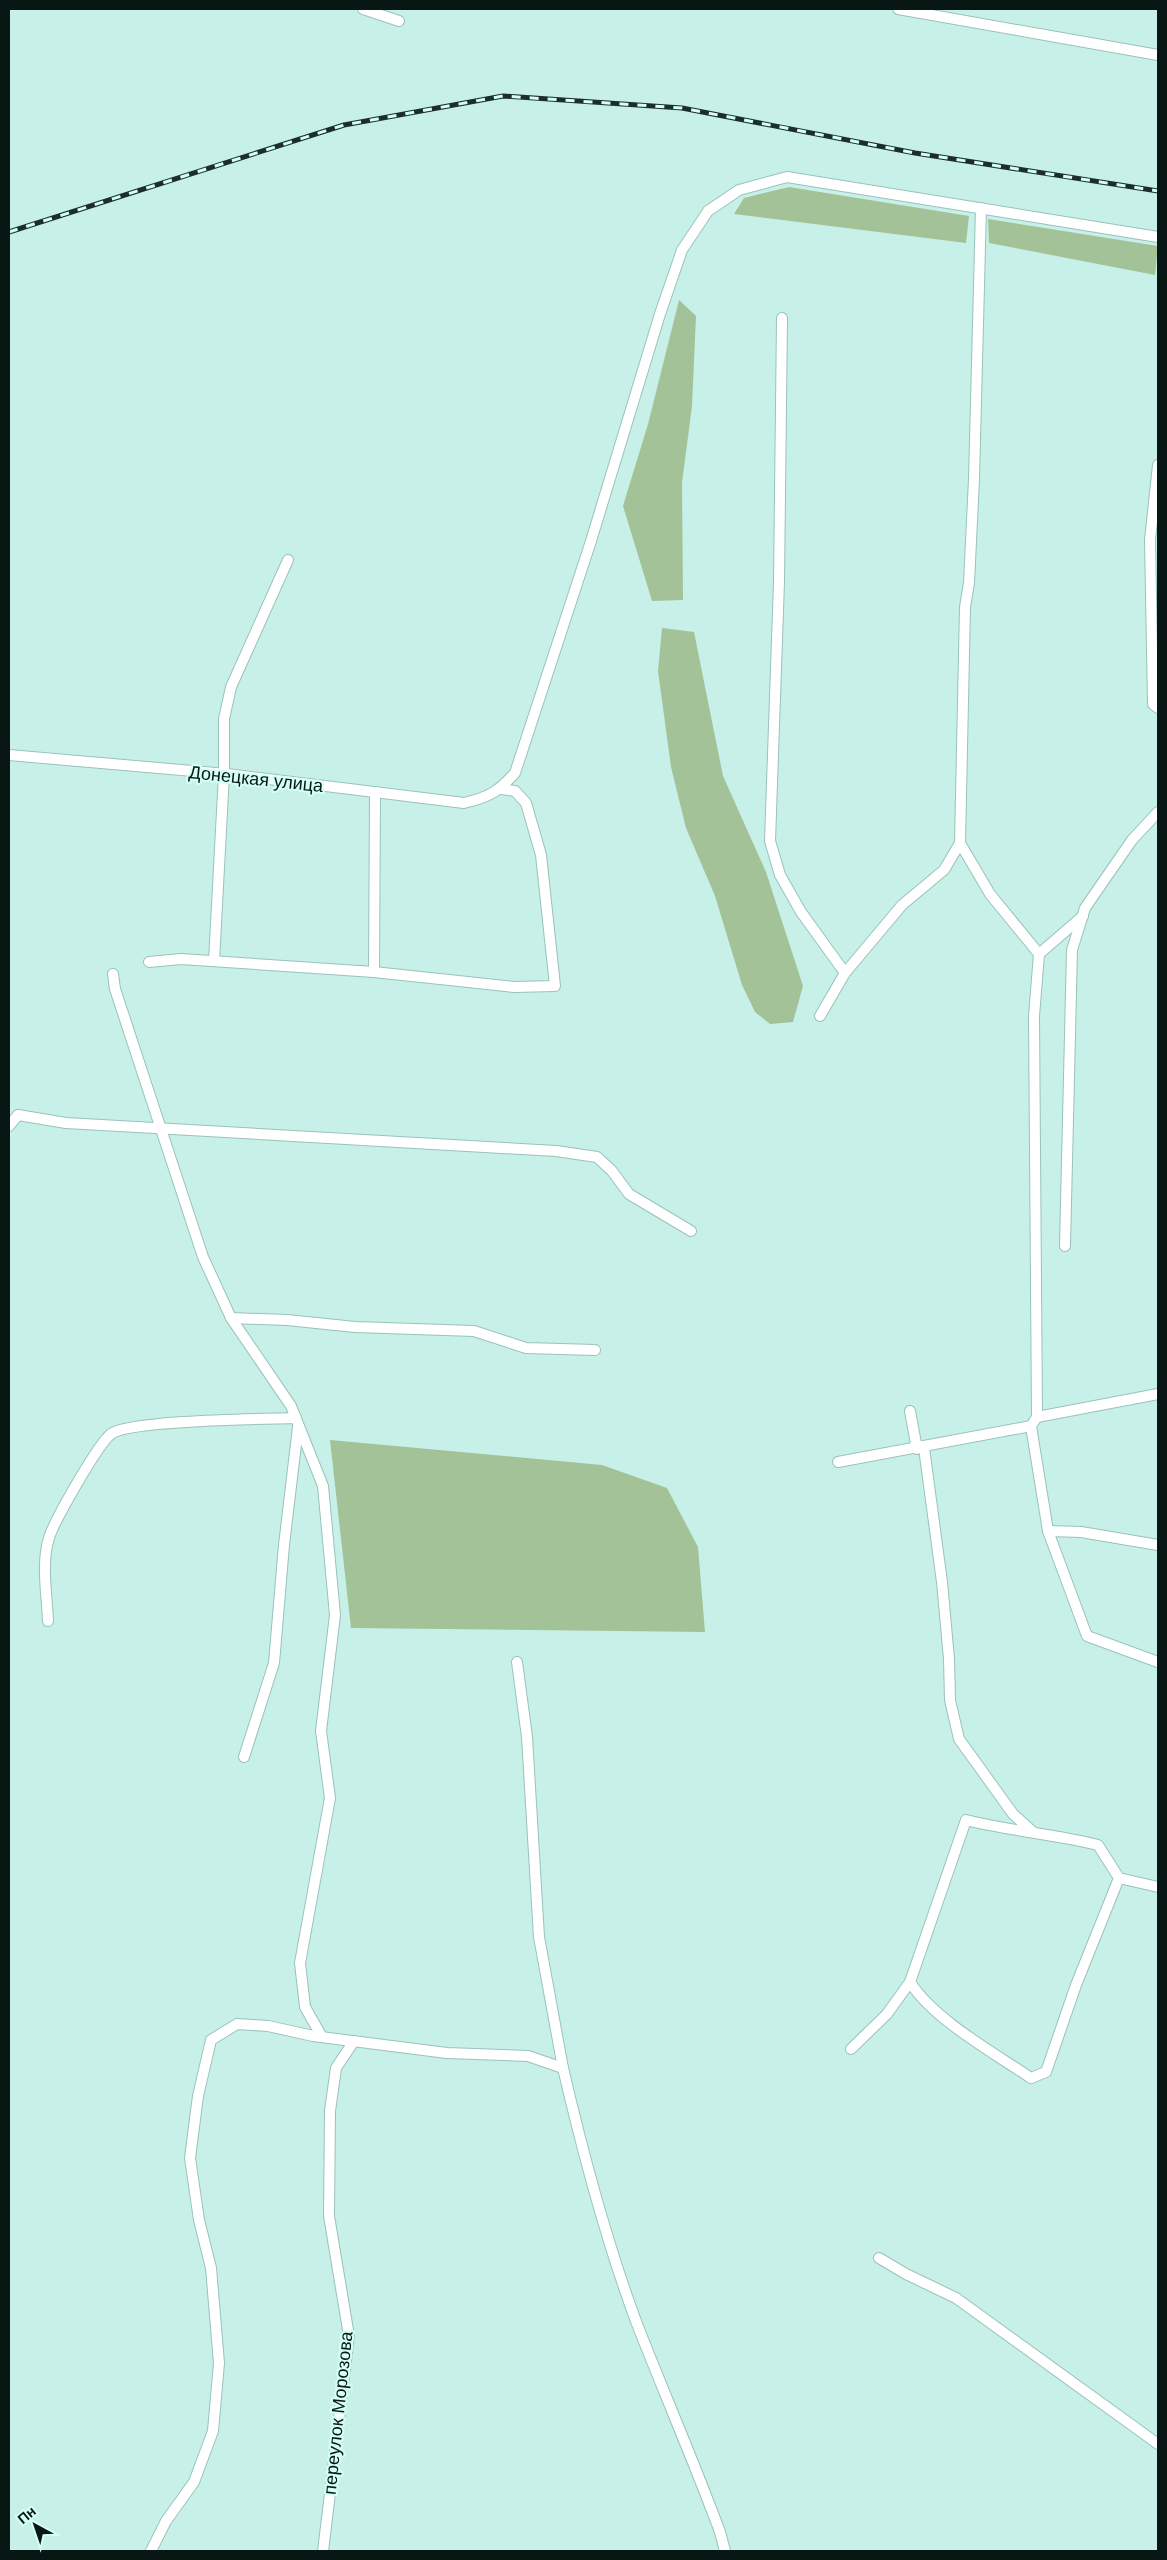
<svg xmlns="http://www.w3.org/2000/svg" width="1167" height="2560" font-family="'DM Sans',sans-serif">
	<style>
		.green { fill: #a4c298 }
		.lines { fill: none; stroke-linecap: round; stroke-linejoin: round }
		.minor-casing { stroke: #9ac2ba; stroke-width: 12 }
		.minor { stroke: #fff; stroke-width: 10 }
		.rail-casing { stroke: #1c2e2a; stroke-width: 5 }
		.rail { stroke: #d4fff5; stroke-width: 3; stroke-dasharray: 9; stroke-linecap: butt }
		.labels { text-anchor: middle; stroke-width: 4.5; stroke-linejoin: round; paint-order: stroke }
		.street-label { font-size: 18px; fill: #081714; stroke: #d4fff5 }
	</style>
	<rect width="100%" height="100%" fill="#c7f1e8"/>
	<g class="green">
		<polygon points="789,187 969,216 966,243 734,214 744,198"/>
		<polygon points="988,219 1158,246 1155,275 989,243"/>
		<polygon points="679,300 696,316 692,406 682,483 683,600 652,601 623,506 648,424"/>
		<polygon points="662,628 694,632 723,776 766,872 803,986 793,1022 770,1024 755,1012 742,985 715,896 686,828 671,767 658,671"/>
		<polygon points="330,1440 602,1465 667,1488 698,1547 705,1632 351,1628"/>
	</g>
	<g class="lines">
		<g class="minor-casing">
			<g id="minor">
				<polyline points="363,9 399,21"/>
				<polyline points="898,9 1158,55"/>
				<polyline points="981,208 974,479 969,583 965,607 960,843 990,894 1039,954"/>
				<polyline points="782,318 779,582 770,841 780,875 801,912 845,973"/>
				<polyline points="1158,465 1150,540 1153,704 1158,708"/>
				<path d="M9 755 227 774 464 803C489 797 498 792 515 773L591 541 660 314 682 250 708 211 739 190 787 177 1158 237"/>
				<polyline points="1083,916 1039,954 1034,1016 1037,1417 1031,1426 1048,1531 1087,1636 1158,1662"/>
				<polyline points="214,961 224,774 224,719 231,687 288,560"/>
				<polyline points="149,962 181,959 374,972 514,987 555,986 541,855 526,803 515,791 501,789"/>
				<polyline points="374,972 375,792"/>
				<polyline points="113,974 115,989 203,1257 231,1318 291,1406 323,1486 335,1615 321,1731 330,1798 300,1963 305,2007 322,2037"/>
				<polyline points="820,1016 845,973 902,905 944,870 960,843"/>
				<polyline points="9,1126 18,1115 66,1123 556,1151 597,1157 612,1171 629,1194 691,1231"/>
				<polyline points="1065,1246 1072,950 1085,908 1132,840 1158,812"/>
				<polyline points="231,1318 287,1320 355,1327 474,1331 526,1348 595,1350"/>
				<polyline points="910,1411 917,1449"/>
				<polyline points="1037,1417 1158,1394"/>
				<polyline points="924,1448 942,1582 949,1659 950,1700 959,1739 1013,1814 1033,1832"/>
				<polyline points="838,1462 1031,1426"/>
				<polyline points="1048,1531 1081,1532 1158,1545"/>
				<path d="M48 1621C47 1595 41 1563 49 1538 54 1521 98 1444 111 1434 129 1420 266 1419 296 1418"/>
				<polyline points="517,1662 527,1737 539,1937 563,2068"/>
				<polyline points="244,1757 274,1663 284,1545 298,1427"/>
				<path d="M1119 1878 1076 1985 1046 2072 1031 2078C994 2053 933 2019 910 1982L966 1820C1010 1831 1054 1834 1098 1845L1119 1878 1158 1887"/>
				<polyline points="851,2049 887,2014 910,1982"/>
				<polyline points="879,2258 906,2274 956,2298 1158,2444"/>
				<path d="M151 2551 166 2521 194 2482 213 2431 219 2363 211 2268 199 2220 190 2158 198 2096 211 2040 237 2024 268 2026 313 2036 447 2053 528 2056 563 2068C583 2154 606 2241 637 2324 664 2393 694 2462 720 2532L725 2551"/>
				<polyline points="323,2551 349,2336 329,2216 330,2111 336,2068 354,2041"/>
			</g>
		</g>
		<use href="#minor" class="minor"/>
		<g class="rail-casing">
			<polyline id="rail" points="9,232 344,125 503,96 682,108 915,153 1158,191"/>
		</g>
		<use href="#rail" class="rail"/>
	</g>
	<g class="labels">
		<g class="street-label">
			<text transform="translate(256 779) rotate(6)" y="6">Донецкая улица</text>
			<text transform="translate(338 2413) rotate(-84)" y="6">переулок Морозова</text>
		</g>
	</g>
	<rect width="1167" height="2560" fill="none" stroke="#081714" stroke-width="20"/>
	<g transform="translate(35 2525) rotate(320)" stroke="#d4fff5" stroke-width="4" paint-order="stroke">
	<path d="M0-4L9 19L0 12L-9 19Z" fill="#081714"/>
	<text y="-8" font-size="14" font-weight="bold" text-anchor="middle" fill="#081714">Пн</text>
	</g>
</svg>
